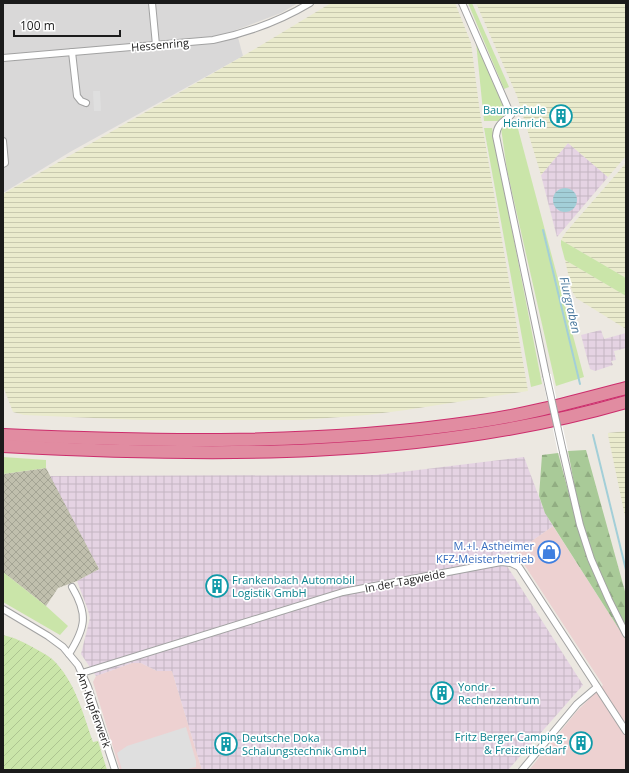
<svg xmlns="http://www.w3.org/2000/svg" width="629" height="773" font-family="'Open Sans',sans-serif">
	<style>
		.residential { fill: #d9d8d8 }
		.commercial { fill: #edd1d1 }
		.industrial { fill: url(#industrial-grid) }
		.construction { fill: url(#construction-cross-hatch) }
		.farmland { fill: url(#farmland-rules) }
		.grass { fill: #cae5a9 }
		.forest { fill: url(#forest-firs) }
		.garden { fill: url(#garden-furrows) }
		.parking { fill: #dfdfdf }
		.water { fill: url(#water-rules) }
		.pier { fill: #fff }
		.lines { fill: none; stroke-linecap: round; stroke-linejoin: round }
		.stream { stroke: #a3cfd8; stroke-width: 2 }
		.street-casing { stroke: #a2a2a2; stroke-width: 8 }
		.highway-casing { stroke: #cc2d6c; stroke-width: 14 }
		.street { stroke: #fff; stroke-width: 6 }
		.highway { stroke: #e18ca1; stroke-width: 12 }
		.street-bridge-casing { stroke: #a2a2a2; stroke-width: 8; stroke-linecap: butt }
		.street-bridge { stroke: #fff; stroke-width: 6 }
		.labels { text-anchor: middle; stroke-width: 3.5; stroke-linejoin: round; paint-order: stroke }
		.street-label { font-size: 11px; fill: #1b1b1b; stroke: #fff }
		.culture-label { font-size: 11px; fill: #0d838f; stroke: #fff; text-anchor: start }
		.shop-label { font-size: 11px; fill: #366cbe; stroke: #fff; text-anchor: end }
		.water-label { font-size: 12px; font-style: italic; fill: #4b799e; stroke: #fff }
	</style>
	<defs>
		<pattern id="industrial-grid" width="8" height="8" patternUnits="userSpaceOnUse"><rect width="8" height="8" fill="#e5d3e3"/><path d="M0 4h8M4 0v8" fill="none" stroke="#c4b5c2"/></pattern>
		<pattern id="construction-cross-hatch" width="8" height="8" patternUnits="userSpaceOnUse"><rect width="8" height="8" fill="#c0bfad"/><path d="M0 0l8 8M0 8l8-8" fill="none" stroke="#a4a494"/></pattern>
		<pattern id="farmland-rules" width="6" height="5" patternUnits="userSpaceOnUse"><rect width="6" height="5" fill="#eaebcd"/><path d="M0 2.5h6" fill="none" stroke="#c8c9af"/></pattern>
		<pattern id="forest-firs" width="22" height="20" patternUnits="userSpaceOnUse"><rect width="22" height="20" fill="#a9ca98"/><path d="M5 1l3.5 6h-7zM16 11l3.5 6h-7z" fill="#91ad82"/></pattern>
		<pattern id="garden-furrows" width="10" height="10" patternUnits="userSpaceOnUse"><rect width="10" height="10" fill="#cae5a9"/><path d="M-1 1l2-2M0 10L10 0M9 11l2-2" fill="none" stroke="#adc491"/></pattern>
		<pattern id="water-rules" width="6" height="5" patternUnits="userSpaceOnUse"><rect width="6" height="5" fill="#a3cfd8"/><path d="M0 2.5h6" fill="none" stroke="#8cb1b9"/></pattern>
	</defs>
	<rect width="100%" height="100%" fill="#ece8e1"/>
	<polygon class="residential" points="3,3 298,3 281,13 236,30 243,56 70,152 3,193"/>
	<g class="commercial">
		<polygon points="553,526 626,640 626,770 529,770 577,711 603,685 516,552"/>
		<polygon points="132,663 141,663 157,671 172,671 202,770 120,770 93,682 96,676"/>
	</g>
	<g class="industrial">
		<polygon points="568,143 608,177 557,237 541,175"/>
		<polygon points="601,330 604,339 626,333 626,348 614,351 616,360 611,361 613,365 595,371 590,369 581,335"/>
		<polygon points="524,457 545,513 553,526 516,552 500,555 583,685 508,770 202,770 172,671 157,671 141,663 132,663 96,676 81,654 90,618 88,610 77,581 99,569 49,476 377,475"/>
	</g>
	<polygon class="construction" points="46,468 99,569 77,581 58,588 46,606 3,572 3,474"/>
	<g class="farmland">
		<polygon points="331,3 455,3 471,43 480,113 528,391 406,410 367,415 301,420 140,420 24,415 13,412 3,386 3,194 243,56"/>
		<polygon points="476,3 626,3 626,156 608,177 568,143 541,175 517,96"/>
		<polygon points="626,163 626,278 561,240 566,232"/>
		<polygon points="565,260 626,296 626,329 576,298 572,291"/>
		<polygon points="626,431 626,521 608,435 608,433"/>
	</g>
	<g class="grass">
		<polygon points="468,3 472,3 509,87 504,89"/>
		<polygon points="476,42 507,114 499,121 484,121"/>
		<polygon points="517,125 584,377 556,386 507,170 501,128"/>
		<polygon points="484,128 492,128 542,384 531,387"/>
		<polygon points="561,240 626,278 626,296 565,260 561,245"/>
		<polygon points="3,457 46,460 46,468 3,474"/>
		<polygon points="3,570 3,572 46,606 68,626 60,635 3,602"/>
	</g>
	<g class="forest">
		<path d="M586 450 626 595V629C609 595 593 561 583 524 576 500 573 475 568 451Z"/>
		<polygon points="558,453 582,542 610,610 626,637 626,640 545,513 539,496 542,455"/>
	</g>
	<path class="garden" d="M3 635C16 638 23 642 34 648 40 651 47 655 52 659 75 680 83 714 93 742L98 741 107 770H3Z"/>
	<g class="parking">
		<polygon points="93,91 100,91 101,111 94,111"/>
		<polygon points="186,727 196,761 196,767 184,770 122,770 117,753 127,746"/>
	</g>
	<circle class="water" cx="565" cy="200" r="12"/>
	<polygon class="pier" points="551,374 568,451 558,453 542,376"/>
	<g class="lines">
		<g class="stream">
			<polyline points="543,230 580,384"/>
			<polyline points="593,435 626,570"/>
		</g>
		<g class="street-casing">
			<g id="street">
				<polyline points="152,3 156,45"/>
				<path d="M462 3 511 115C503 122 497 124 496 136L546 375"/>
				<polyline points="72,52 77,96 81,101 86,103"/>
				<path d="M3 58 213 40C247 33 280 21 310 3"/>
				<polyline points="3,141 5,163 3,164"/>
				<polyline points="563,452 580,525 591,559 609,600 626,634"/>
				<polyline points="3,609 48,636 63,647 78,665 88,687 115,770"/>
				<path d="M69 654C86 627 88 614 72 587"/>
				<polyline points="82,673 343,592 501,562 511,563 519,567 626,731"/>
				<polyline points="522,770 577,704 597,687"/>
			</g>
		</g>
		<g class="highway-casing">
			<g id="highway">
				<path d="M3 435C160 442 319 445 475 422 526 415 576 401 626 388"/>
				<path d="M3 446C210 457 425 460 626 402"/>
			</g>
		</g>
		<use href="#street" class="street"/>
		<use href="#highway" class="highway"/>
		<g class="street-bridge-casing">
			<polyline id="street-bridge" points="546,375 563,452"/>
		</g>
		<use href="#street-bridge" class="street-bridge"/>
	</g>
	<defs>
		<g id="building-ring" transform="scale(1.15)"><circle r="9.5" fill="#fff" stroke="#0f9aa8" stroke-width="1.5"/><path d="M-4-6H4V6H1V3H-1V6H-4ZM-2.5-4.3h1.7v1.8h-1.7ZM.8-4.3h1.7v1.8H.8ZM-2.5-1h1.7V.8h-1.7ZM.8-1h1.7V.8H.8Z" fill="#0f9aa8"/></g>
		<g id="shop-ring" transform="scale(1.15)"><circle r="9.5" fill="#fff" stroke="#3f7fe0" stroke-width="1.5"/><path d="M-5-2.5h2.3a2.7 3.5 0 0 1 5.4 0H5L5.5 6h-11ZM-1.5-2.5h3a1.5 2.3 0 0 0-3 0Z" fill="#3f7fe0"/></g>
	</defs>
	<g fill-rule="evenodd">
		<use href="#building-ring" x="561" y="116"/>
		<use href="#shop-ring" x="549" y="552"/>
		<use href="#building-ring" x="217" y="586"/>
		<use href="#building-ring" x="442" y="693"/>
		<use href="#building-ring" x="581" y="743"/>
		<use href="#building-ring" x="226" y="744"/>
	</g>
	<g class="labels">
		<g class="street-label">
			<text transform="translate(160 45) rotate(-5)" y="4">Hessenring</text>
			<text transform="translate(405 581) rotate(-11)" y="4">In der Tagweide</text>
			<text transform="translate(94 710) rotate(70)" y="4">Am Kupferwerk</text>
		</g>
		<g class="culture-label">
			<text x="546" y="114" text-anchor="end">Baumschule<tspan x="546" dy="13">Heinrich</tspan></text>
			<text x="232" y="584">Frankenbach Automobil<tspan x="232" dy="13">Logistik GmbH</tspan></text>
			<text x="458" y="691">Yondr -<tspan x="458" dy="13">Rechenzentrum</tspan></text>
			<text x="566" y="741" text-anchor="end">Fritz Berger Camping-<tspan x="566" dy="13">&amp; Freizeitbedarf</tspan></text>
			<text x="242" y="742">Deutsche Doka<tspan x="242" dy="13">Schalungstechnik GmbH</tspan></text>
		</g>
		<g class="shop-label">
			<text x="534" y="550">M.+I. Astheimer<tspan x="534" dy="13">KFZ-Meisterbetrieb</tspan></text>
		</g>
		<g class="water-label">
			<text transform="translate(570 305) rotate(77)" y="4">Flurgraben</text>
		</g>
	</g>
	<rect width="629" height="773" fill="none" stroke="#1b1b1b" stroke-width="8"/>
	<path d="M14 30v6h106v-6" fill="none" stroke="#1b1b1b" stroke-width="2"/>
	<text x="20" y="30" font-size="12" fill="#1b1b1b" stroke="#ffffff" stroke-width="3" paint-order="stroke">100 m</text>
</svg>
